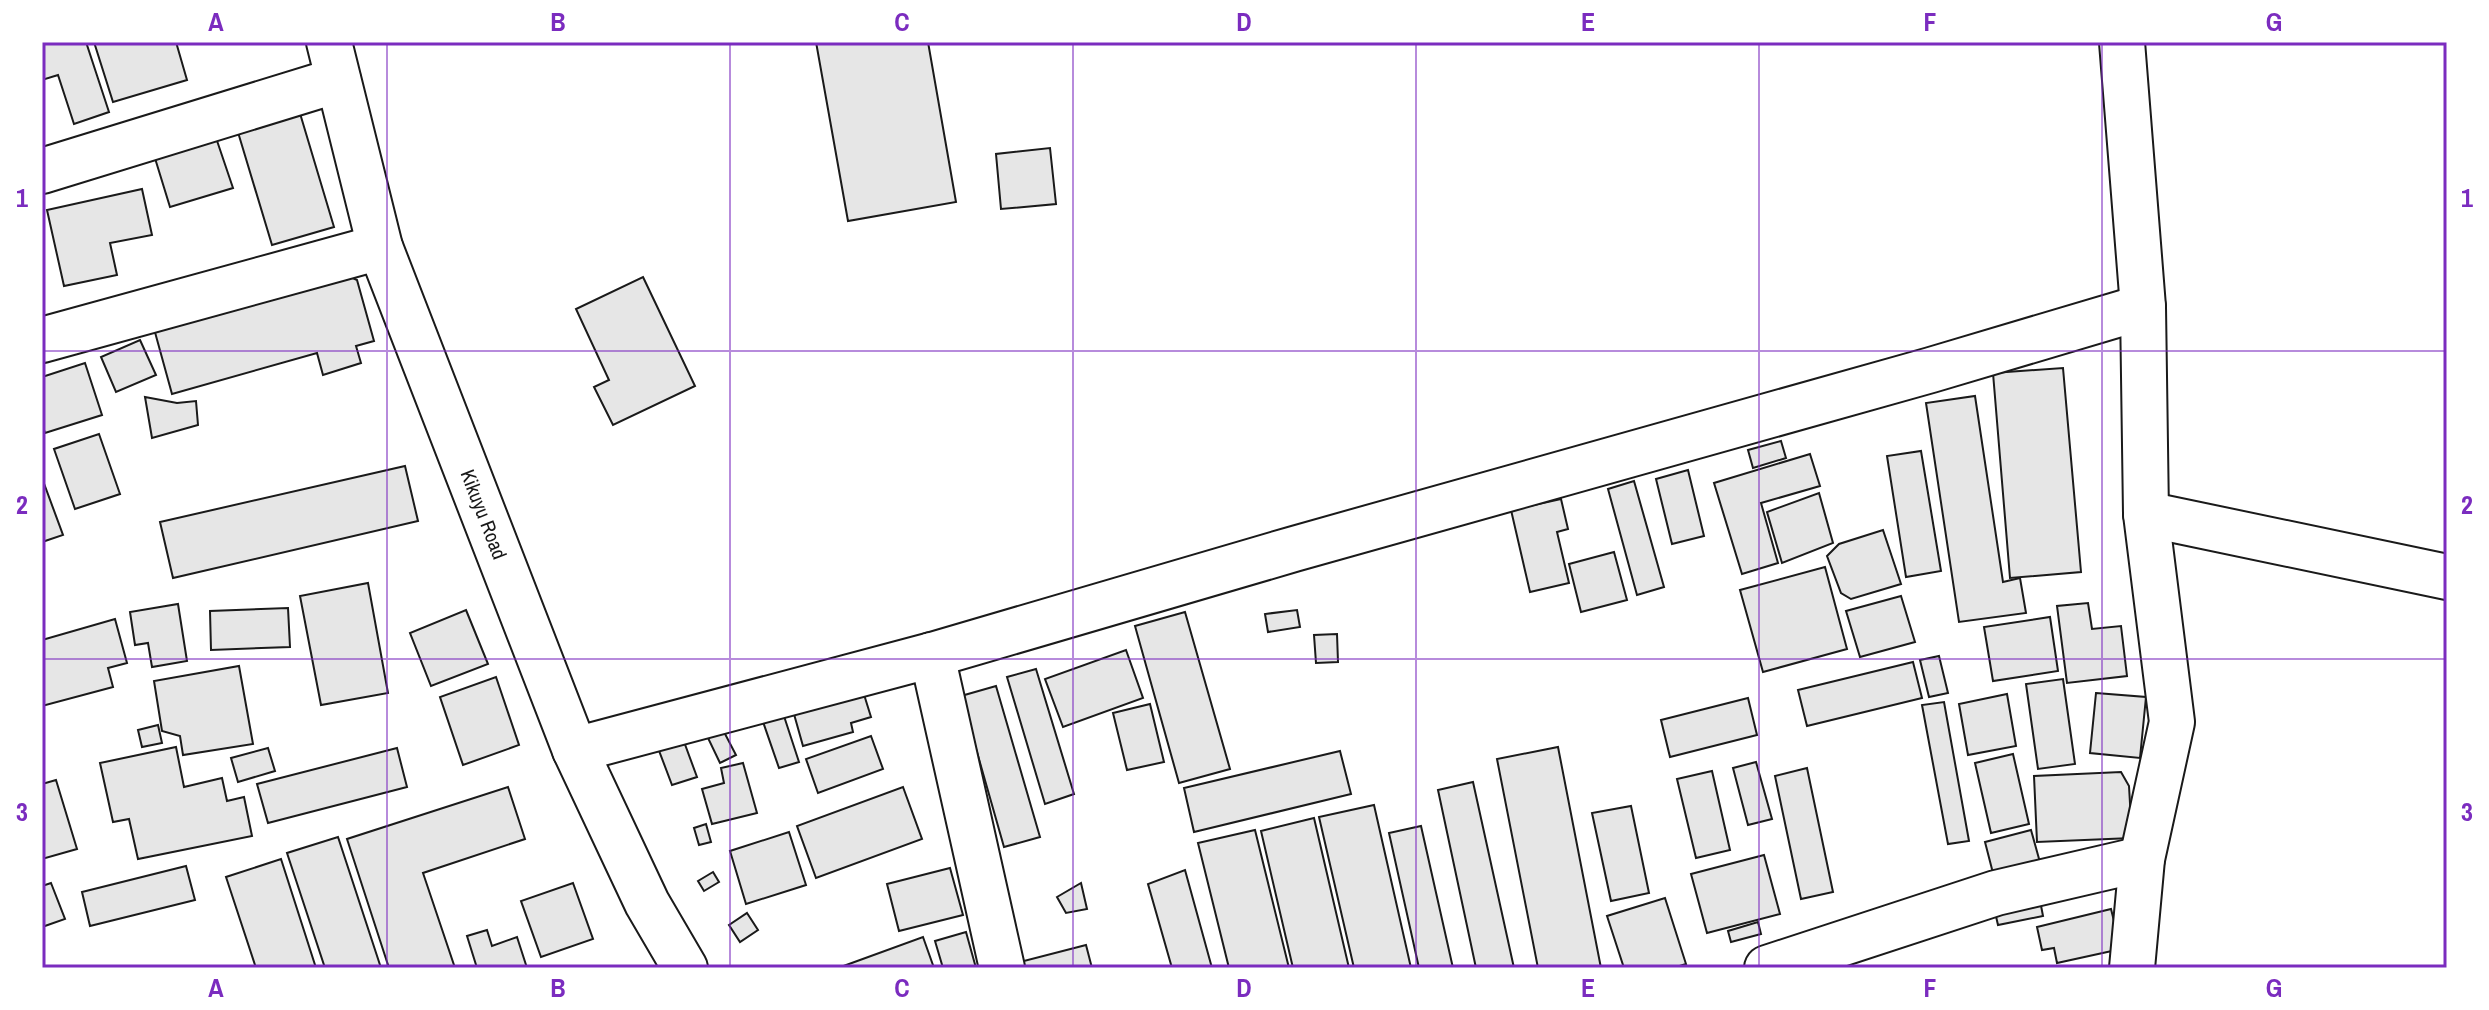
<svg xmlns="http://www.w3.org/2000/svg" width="2489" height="1010" font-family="'Archivo Narrow',sans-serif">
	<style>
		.building { fill: #e6e6e6; stroke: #1a1a1a; stroke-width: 2 }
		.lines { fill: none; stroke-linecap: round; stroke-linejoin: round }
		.minor-casing { stroke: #1a1a1a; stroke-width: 48 }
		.secondary-casing { stroke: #1a1a1a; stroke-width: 48 }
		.minor { stroke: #fff; stroke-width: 44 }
		.secondary { stroke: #fff; stroke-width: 44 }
		.grid { fill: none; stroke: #7b2cbf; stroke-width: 2; stroke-opacity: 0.55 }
		.labels { text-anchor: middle; stroke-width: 6; stroke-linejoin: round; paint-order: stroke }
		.street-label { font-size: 20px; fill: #1a1a1a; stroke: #fff }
		.neatline { fill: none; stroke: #7b2cbf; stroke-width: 3 }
		.grid-label { font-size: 26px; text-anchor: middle; font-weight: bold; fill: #7b2cbf }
	</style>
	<rect width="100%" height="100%" fill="#fff"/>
	<g class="building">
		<polygon points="42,42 86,42 109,112 74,124 58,75 42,80"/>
		<polygon points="94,42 176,42 187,80 113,102"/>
		<polygon points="816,42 928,42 956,202 848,221"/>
		<polygon points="296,100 334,227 272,245 234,119"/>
		<polygon points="211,123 233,188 170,207 150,142"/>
		<polygon points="1050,148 1056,204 1001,209 996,154"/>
		<polygon points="142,189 152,235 110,243 117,275 64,286 47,210"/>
		<polygon points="342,273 357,280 374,341 356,346 361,363 323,375 317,353 172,394 153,325"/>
		<polygon points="643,277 695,386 613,425 594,387 609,380 576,309"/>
		<polygon points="140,340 156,375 116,392 101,357"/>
		<polygon points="85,363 102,415 45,433 42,424 42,377"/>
		<polygon points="2063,368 2081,572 2010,578 1993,373"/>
		<polygon points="1975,396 2003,582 2020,578 2026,613 1959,622 1926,403"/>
		<polygon points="145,397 177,403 196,401 198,425 152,438"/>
		<polygon points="99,434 120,494 75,509 54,449"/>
		<polygon points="1781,441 1786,458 1753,468 1748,450"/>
		<polygon points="1921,451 1941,571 1906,577 1887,456"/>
		<polygon points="1810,454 1820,486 1761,503 1778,563 1742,574 1714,483"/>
		<polygon points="405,466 418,521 173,578 160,522"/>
		<polygon points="1688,470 1704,536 1672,544 1656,479"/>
		<polygon points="42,478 63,535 42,542"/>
		<polygon points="1634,481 1664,587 1637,595 1608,489"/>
		<polygon points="1819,493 1833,543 1782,563 1767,512"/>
		<polygon points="1561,499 1568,529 1557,532 1569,583 1530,592 1511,510"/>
		<polygon points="1883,530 1901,584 1851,599 1841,593 1827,556 1839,544"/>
		<polygon points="1614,552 1627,600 1581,612 1569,564"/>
		<polygon points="1825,567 1847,649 1763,672 1740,590"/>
		<polygon points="368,583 388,693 321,705 300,596"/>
		<polygon points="1901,596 1915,642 1860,657 1846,611"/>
		<polygon points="2088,603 2092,629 2121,626 2127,676 2067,683 2057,606"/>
		<polygon points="178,604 187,661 152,667 148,643 135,645 130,612"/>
		<polygon points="288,608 290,647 211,650 210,611"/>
		<polygon points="466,610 488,664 431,686 410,633"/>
		<polygon points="1297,610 1300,627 1268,632 1265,614"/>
		<polygon points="1185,612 1230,769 1179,783 1135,626"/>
		<polygon points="2050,617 2058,671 1993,681 1984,627"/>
		<polygon points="115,619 127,663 108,668 113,687 42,706 42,640"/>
		<polygon points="1337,634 1338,662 1316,663 1314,635"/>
		<polygon points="1126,650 1143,698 1063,727 1045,679"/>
		<polygon points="1939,656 1948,693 1929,697 1920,660"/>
		<polygon points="1913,662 1922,698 1807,726 1798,690"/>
		<polygon points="239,666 253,744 183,755 180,736 162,731 154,681"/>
		<polygon points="1036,669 1074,794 1045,804 1007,677"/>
		<polygon points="496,677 519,745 463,765 440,697"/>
		<polygon points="2063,679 2075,764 2038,769 2026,684"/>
		<polygon points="996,686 1040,837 1004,847 961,696"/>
		<polygon points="862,688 871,717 851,723 853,732 803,746 792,707"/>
		<polygon points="2096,693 2146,697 2140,758 2090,753"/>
		<polygon points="2007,694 2016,746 1968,755 1959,704"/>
		<polygon points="1748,698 1757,735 1670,757 1661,720"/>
		<polygon points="1944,702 1969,841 1948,844 1922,705"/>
		<polygon points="1150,704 1164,762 1127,770 1113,713"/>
		<polygon points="782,710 799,762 779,768 761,716"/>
		<polygon points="158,725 162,743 142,747 138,730"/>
		<polygon points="723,730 736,755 720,763 708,738"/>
		<polygon points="871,736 883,769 818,793 806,759"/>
		<polygon points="683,739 697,777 672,785 658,748"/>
		<polygon points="176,747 184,787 222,778 227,801 244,797 252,836 138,859 129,819 113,822 100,763"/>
		<polygon points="1558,747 1601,968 1538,968 1497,759"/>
		<polygon points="268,748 275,771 238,782 231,758"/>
		<polygon points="397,748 407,787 268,823 257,784"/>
		<polygon points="1340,751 1351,794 1194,832 1184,788"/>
		<polygon points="2013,754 2029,824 1991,833 1975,763"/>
		<polygon points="1756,762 1772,819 1748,825 1733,768"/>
		<polygon points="743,763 757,813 712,824 702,789 724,783 721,768"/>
		<polygon points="1807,768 1833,892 1801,899 1775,776"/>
		<polygon points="1712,771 1730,850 1696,858 1677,779"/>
		<polygon points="2121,772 2129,786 2132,838 2037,842 2034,776"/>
		<polygon points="56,780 77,849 42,859 42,784"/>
		<polygon points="1473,782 1514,968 1476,968 1438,790"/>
		<polygon points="508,787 525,839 423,873 455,968 389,968 347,839"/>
		<polygon points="903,787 922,839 816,878 797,826"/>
		<polygon points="1374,805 1411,968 1354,968 1319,817"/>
		<polygon points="1631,806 1649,893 1611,901 1592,813"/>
		<polygon points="1314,818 1349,968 1293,968 1261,831"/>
		<polygon points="706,824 711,842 699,845 694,828"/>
		<polygon points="1421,826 1453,968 1419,968 1389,833"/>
		<polygon points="1255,830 1289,968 1229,968 1198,843"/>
		<polygon points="2031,830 2041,866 1994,877 1985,842"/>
		<polygon points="789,832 806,885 746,904 730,851"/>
		<polygon points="338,837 381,968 325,968 287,853"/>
		<polygon points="1764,855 1780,914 1707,933 1691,874"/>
		<polygon points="281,859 316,968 256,968 226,877"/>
		<polygon points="186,866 195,900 90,926 82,892"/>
		<polygon points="950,868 963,915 899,931 887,884"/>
		<polygon points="1185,870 1212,968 1172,968 1148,884"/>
		<polygon points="713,872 719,882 704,891 698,881"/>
		<polygon points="51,883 65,919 42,927 42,886"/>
		<polygon points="573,883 593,939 541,957 521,901"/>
		<polygon points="1081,883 1087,909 1066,913 1057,897"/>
		<polygon points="2038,890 2043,916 1998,925 1992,899"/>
		<polygon points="1665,898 1686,964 1673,968 1624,968 1607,916"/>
		<polygon points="2111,909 2121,949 2057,963 2054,948 2042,950 2037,927"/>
		<polygon points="747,913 758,930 740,942 729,925"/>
		<polygon points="1758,922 1761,934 1731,942 1728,931"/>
		<polygon points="487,930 492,946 517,937 527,968 477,968 467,936"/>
		<polygon points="966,932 976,968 943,968 935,941"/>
		<polygon points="923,937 934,968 838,968"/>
		<polygon points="1086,945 1092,968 1017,968 1016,963"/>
	</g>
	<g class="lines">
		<g class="minor-casing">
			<g id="minor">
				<polyline points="2122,42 2143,307 2146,514 2172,722 2142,859 2132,968"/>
				<polyline points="42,171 338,80"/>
				<polyline points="42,340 380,247"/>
				<polyline points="2146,514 2447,577"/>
				<polyline points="932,655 1002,968"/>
				<polyline points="575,750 932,655 1294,549 1931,370 2143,307"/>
				<polyline points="1767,968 1996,893 2142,859"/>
			</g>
		</g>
		<g class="secondary-casing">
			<g id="secondary">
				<path id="s1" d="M329 42 380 247 575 750 647 903 685 968"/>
			</g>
		</g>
		<use href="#minor" class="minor"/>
		<use href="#secondary" class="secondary"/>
	</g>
	<path class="grid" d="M387 42V968M730 42V968M1073 42V968M1416 42V968M1759 42V968M2102 42V968M42 351H2447M42 659H2447"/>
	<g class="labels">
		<g class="street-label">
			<text dy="7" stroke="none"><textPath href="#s1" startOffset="498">Kikuyu Road</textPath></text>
		</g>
	</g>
	<rect width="2489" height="1010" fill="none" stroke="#ffffff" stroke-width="88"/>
	<rect x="44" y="44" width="2401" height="922" class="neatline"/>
	<g class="grid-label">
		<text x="216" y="31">A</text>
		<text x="558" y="31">B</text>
		<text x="902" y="31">C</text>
		<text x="1244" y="31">D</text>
		<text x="1588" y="31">E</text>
		<text x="1930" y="31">F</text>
		<text x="2274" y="31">G</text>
		<text x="22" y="207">1</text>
		<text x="2467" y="207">1</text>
		<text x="22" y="514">2</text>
		<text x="2467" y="514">2</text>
		<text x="22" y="821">3</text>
		<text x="2467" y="821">3</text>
		<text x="216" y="997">A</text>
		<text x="558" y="997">B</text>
		<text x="902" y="997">C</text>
		<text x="1244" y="997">D</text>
		<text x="1588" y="997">E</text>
		<text x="1930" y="997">F</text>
		<text x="2274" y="997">G</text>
	</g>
</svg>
